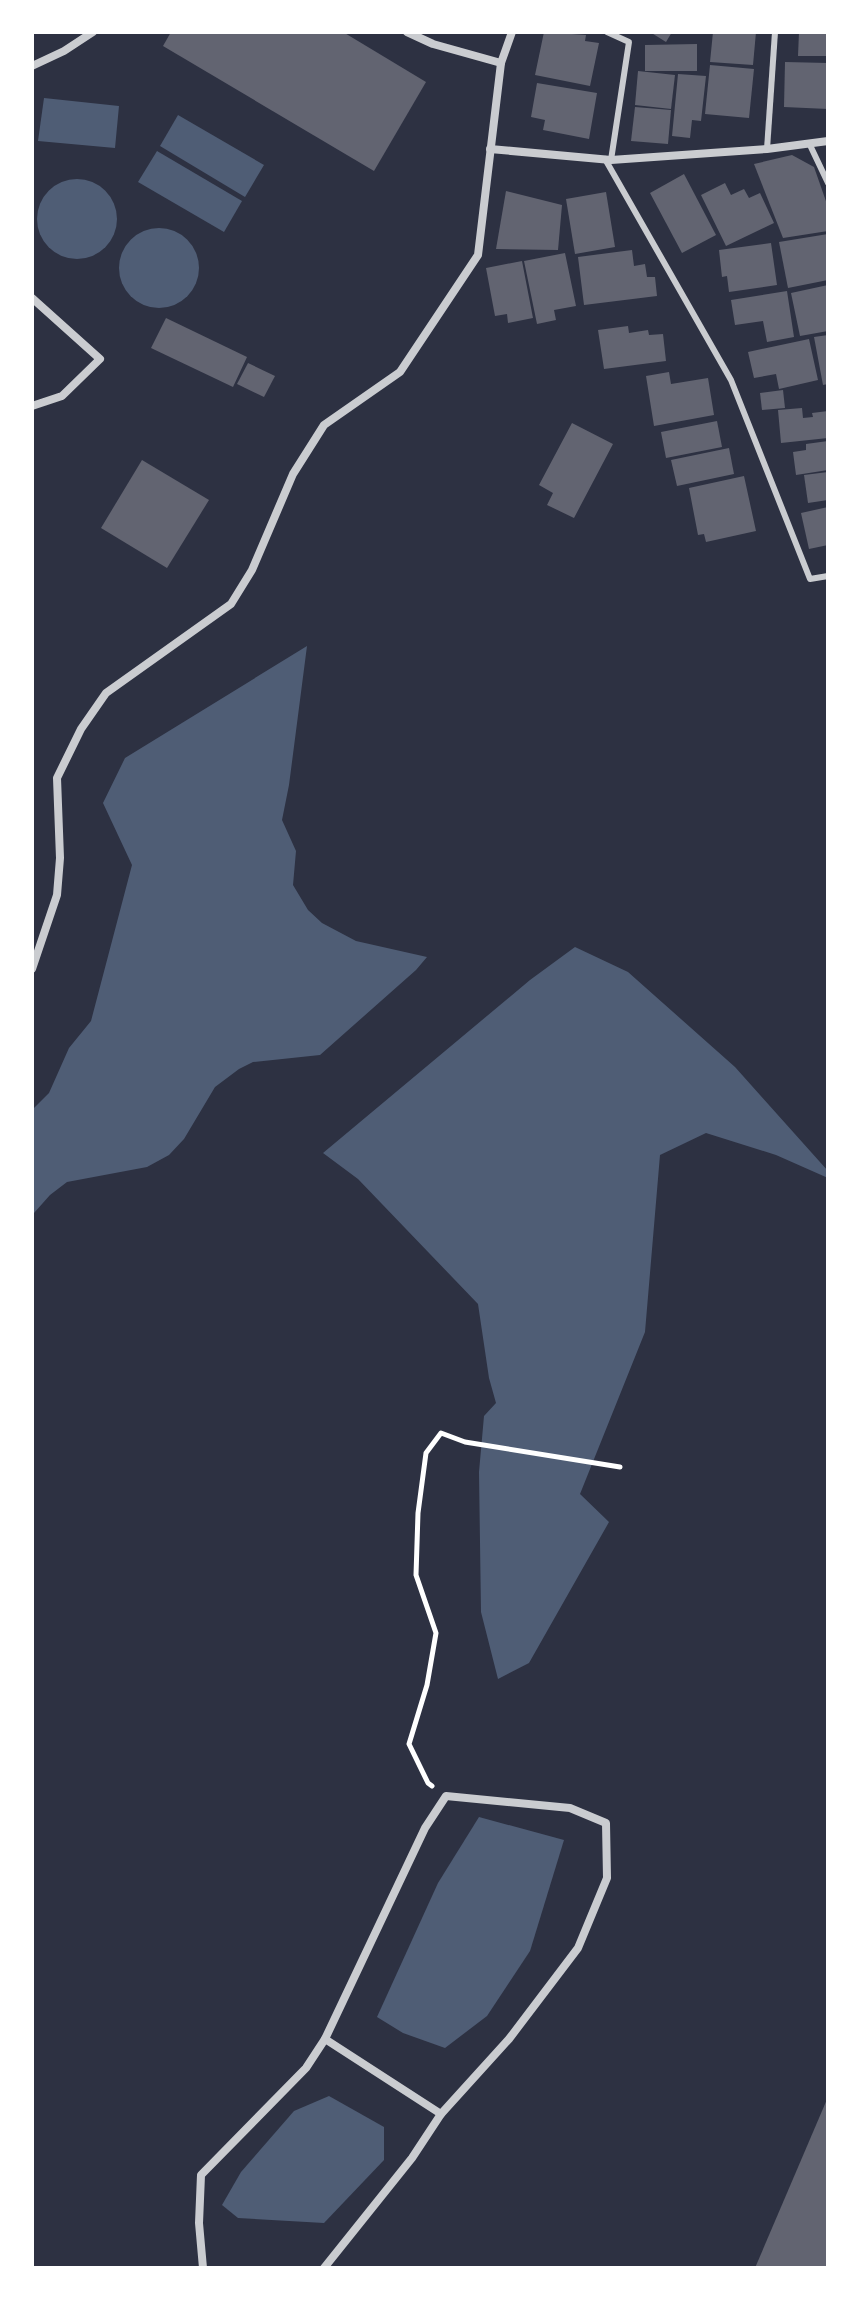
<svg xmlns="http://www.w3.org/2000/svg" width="860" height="2300" font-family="Quicksand,sans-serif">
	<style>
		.water { fill: #4f5d75 }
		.building { fill: #626471 }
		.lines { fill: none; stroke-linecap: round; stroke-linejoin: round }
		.path { stroke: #fff; stroke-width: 5 }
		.service { stroke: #caccd0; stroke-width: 6 }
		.minor { stroke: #caccd0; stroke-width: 8 }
	</style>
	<rect width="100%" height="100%" fill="#2d3142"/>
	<g class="water">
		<polygon points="44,98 119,106 115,148 38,141"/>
		<polygon points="178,115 264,165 245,197 160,146"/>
		<polygon points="157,151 242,201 224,232 138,182"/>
		<circle cx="77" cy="219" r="40"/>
		<circle cx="159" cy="268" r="40"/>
		<polygon points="307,646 289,785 282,820 296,851 293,885 308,910 322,923 356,941 427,957 416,970 320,1055 253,1062 239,1069 215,1087 184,1139 169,1155 147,1167 67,1182 50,1195 34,1213 32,1211 32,1110 49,1093 69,1048 91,1021 132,865 103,803 125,758"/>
		<polygon points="575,947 628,972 735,1067 828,1171 828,1178 776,1155 706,1133 660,1155 645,1332 580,1494 609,1522 529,1663 498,1679 481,1612 479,1472 484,1416 496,1403 489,1378 478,1304 358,1179 323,1153 530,980"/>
		<polygon points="479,1817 564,1840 530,1951 487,2016 445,2048 403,2033 377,2017 438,1883"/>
		<polygon points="329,2096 384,2127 384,2160 324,2223 238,2218 222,2205 241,2172 294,2111"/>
	</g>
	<g class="building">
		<polygon points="171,32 343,32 426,82 374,171 163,46"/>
		<polygon points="544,32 586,35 585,41 599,43 590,86 535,75"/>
		<polygon points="650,32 672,32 666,42"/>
		<polygon points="713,32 756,32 753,65 710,62"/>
		<polygon points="799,32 828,32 828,56 798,56"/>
		<polygon points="697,44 697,71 645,71 645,45"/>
		<polygon points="785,62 828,63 828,109 784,107"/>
		<polygon points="710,65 754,69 749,118 705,114"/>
		<polygon points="638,71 675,75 671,109 635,105"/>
		<polygon points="678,74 706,76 701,121 692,120 690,138 672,136"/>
		<polygon points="537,83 597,93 589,139 543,130 545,120 531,117"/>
		<polygon points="635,107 671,110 668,144 631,141"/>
		<polygon points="792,155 814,167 828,207 828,231 783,238 754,164"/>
		<polygon points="684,174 716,235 682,253 650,193"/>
		<polygon points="725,183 731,195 744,189 749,198 760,193 774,223 726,246 701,195"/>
		<polygon points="506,191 562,205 558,250 496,249"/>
		<polygon points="606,192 615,247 575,254 566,199"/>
		<polygon points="828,234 828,280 788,288 779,242"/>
		<polygon points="771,243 777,285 729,292 727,276 722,277 719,250"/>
		<polygon points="632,250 634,266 645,264 647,277 655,277 657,296 584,305 578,257"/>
		<polygon points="565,253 576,306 554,310 556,320 537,324 524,261"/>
		<polygon points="522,261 533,318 508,323 507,314 495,316 486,268"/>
		<polygon points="828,285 828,331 800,336 791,293"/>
		<polygon points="787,291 794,337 767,342 763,321 735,325 731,300"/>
		<polygon points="166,318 247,357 233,387 151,348"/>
		<polygon points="628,326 629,333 648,330 649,335 663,334 666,361 604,369 598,330"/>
		<polygon points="828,335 828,384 823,385 814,337"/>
		<polygon points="809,339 818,380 779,389 776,374 754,378 748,352"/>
		<polygon points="248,363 275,376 264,397 237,384"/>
		<polygon points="669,372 671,384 708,378 714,415 654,426 646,376"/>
		<polygon points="783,390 785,408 762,410 760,393"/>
		<polygon points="802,408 803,418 813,417 812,413 828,411 828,438 781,443 778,410"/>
		<polygon points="717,421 722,447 666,458 661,432"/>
		<polygon points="572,423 613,444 574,518 547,505 553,493 539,485"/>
		<polygon points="828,441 828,470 796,475 793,452 806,450 806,444"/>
		<polygon points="729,448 734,474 677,486 671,460"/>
		<polygon points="142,460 209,500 167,568 101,528"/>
		<polygon points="828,472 828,500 808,503 804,475"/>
		<polygon points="744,476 756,531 706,542 704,534 698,535 689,488"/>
		<polygon points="828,507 828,545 809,549 801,513"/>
		<polygon points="828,2097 828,2268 755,2268"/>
	</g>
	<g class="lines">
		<polyline class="path" points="432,1786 428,1783 409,1744 427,1685 436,1633 416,1575 418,1513 426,1453 441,1433 465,1442 620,1467"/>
		<g class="service">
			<polyline points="607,32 629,42 611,160"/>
			<polyline points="809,143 828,183"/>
			<polyline points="767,149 775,32"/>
			<polyline points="605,159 731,380 810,579 828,576"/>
		</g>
		<g class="minor">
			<polyline points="407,32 433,44 501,63"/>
			<polyline points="32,66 64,51 93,32"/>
			<polyline points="490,149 611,160 767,149 828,141"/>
			<polyline points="32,298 100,359 62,396 32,406"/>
			<polyline points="32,969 57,895 60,858 57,778 81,729 106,693 231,604 252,570 293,474 324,425 400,372 478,255 501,63 512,32"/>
			<polyline points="325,2039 441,2114"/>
			<polyline points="203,2268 199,2223 201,2175 306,2068 325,2039 425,1828 446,1796 570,1808 606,1823 607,1878 578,1948 509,2039 441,2114 412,2158 324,2268"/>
		</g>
	</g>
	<rect width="860" height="2300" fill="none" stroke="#ffffff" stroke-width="68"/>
</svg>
